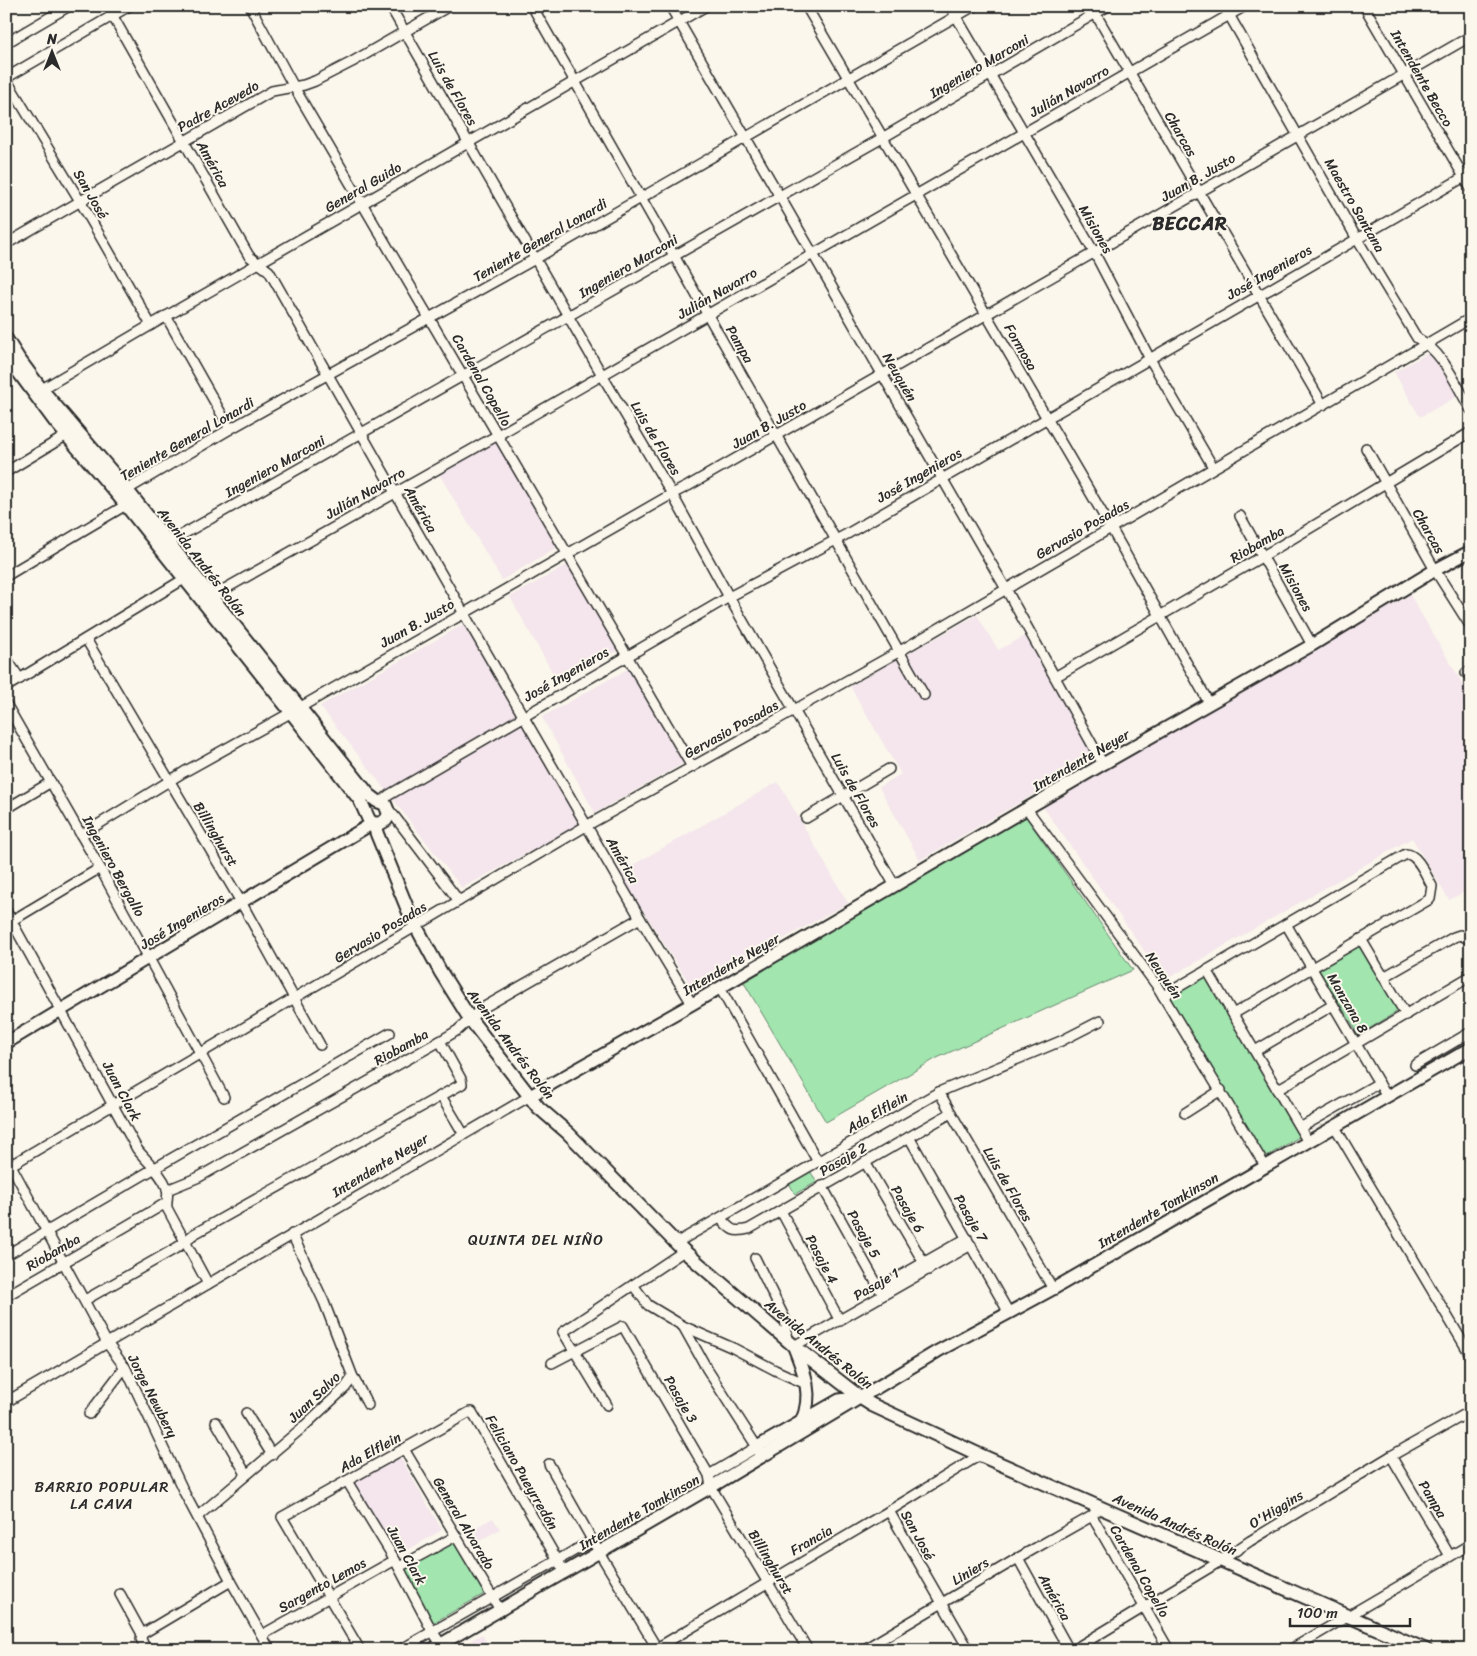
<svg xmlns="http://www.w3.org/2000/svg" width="1477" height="1656" font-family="Sriracha,sans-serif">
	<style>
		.built { fill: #f4e6ec }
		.green { fill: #a2e5af; stroke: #66886d }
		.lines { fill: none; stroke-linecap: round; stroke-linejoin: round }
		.minor-casing { stroke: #2b2b2b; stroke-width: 12 }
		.tertiary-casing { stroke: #2b2b2b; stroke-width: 15 }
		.secondary-casing { stroke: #2b2b2b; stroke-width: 16 }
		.minor { stroke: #fbf7ec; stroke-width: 9 }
		.tertiary { stroke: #fbf7ec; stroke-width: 11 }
		.secondary { stroke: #fbf7ec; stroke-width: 12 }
		.labels { text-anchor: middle; stroke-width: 4; stroke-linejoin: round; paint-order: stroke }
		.street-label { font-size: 14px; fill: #2b2b2b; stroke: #fbf7ec }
		.neighbourhood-label { font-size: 15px; letter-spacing: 1px; fill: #2b2b2b; stroke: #fbf7ec }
		.district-label { font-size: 19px; font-weight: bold; letter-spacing: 1px; fill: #2b2b2b; stroke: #fbf7ec }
	</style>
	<rect width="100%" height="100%" fill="#fbf7ec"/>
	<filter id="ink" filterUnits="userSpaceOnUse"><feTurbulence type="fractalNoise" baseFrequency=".02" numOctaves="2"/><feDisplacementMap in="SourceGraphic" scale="10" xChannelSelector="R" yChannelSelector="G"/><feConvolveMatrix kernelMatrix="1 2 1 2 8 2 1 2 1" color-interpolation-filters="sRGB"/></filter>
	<g filter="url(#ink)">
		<g class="built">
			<polygon points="1432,351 1458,396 1420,417 1394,372"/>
			<polygon points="496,440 559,546 502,580 439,474"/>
			<polygon points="569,564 618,650 559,684 510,597"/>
			<polygon points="1410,595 1471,698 1471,902 1465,892 1449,900 1412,838 1165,980 1043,807"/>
			<polygon points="977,615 998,650 1027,635 1100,756 920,860 879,787 901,774 850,686"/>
			<polygon points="464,624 581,824 462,888 320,706"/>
			<polygon points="633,666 686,762 595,813 542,717"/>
			<polygon points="778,782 848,903 693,989 619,873"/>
			<polygon points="400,1457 442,1530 394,1558 351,1485"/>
			<polygon points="493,1518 500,1529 476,1543 469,1531"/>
			<polygon points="482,1634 491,1650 457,1650 458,1648"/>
		</g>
		<g class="green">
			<polygon points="1026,817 1133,970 937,1058 826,1122 743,981"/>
			<polygon points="1359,946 1398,1011 1359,1035 1319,970"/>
			<polygon points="1205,977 1299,1137 1264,1158 1170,998"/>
			<polygon points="810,1171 817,1182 795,1194 789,1183"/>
			<polygon points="450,1535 484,1594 431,1624 397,1565"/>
		</g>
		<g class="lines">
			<g class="minor-casing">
				<g id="minor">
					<polyline points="107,6 249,256 269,271 463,612 640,918 692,1004"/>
					<polyline points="250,6 294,87 692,767"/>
					<polyline points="390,6 602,375 672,494 729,597 895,886"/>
					<polyline points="532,6 924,695"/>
					<polyline points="670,6 1006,589 1103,764"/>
					<polyline points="806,6 1111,528 1209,703"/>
					<polyline points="950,6 1094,252 1150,359 1213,467"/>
					<polyline points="1091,6 1323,405"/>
					<path d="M1224 6 1357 239 1417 338C1444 352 1456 385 1471 410"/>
					<polyline points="1364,6 1471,189"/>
					<polyline points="6,43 69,6"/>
					<polyline points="6,78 129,6"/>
					<polyline points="6,79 80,201 151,325"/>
					<polyline points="6,244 272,91 304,85 315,81 352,62 449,6"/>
					<polyline points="166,316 230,429"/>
					<polyline points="37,392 151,325 706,6"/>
					<polyline points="1366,448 1435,570 1471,627"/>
					<polyline points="6,472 67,435"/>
					<polyline points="123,492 230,429 535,259 974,6"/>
					<polyline points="1240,516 1312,645"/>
					<polyline points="164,545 884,137 1108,6"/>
					<polyline points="6,576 131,502"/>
					<polyline points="207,599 498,435 1245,6"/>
					<polyline points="86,639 241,902 320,1045"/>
					<polyline points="6,658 20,679"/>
					<polyline points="1466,673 1471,671"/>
					<polyline points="1055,677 1263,556 1471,432"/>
					<polyline points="6,687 184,579"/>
					<polyline points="6,704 100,868 224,1097"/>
					<polyline points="381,802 389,795 729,597 847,534 1471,173"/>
					<polyline points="6,809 51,782"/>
					<polyline points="388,809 395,817 459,901"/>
					<polyline points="1027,809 1157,986 1265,1166"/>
					<polyline points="806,818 889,769"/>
					<polyline points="81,835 184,772 292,712 672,494 688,486 1471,36"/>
					<path d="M6 911 137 1149C147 1162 161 1172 167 1188 169 1194 166 1201 167 1208L208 1284"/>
					<polyline points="8,923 100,868"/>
					<polyline points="1286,924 1387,1097"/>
					<polyline points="1361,939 1406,1015"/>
					<polyline points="1207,970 1308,1142"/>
					<polyline points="1384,977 1454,937 1460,935 1471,940"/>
					<polyline points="720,988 818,1162"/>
					<path d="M1163 996 1406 854C1418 854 1426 876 1432 886L1430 899 1233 1014"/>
					<polyline points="1255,1051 1333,1005"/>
					<polyline points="1415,1065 1471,1032"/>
					<polyline points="1277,1090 1471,976"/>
					<polyline points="939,1092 1053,1289"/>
					<polyline points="441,1096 463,1133"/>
					<polyline points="1185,1113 1221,1090"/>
					<polyline points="1335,1127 1471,1356"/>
					<polyline points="1300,1128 1379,1083"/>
					<polyline points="909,1137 1009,1313"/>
					<polyline points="6,1156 107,1343 126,1369 185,1494 231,1581 270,1650"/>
					<polyline points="865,1162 928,1270"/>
					<polyline points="6,1168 586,826 900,651 1471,318"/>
					<polyline points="822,1186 883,1295"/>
					<polyline points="167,1190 199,1177 440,1041 458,1030 481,1009 640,918"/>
					<polyline points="781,1211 840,1321"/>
					<path d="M720 1218C731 1230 733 1233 749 1229L951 1113"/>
					<polyline points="676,1243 939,1092 1061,1041 1100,1021"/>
					<polyline points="684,1251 633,1285 648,1305 683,1326 733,1348 775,1370 806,1384"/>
					<polyline points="10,1253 155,1168 390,1033"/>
					<polyline points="755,1258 785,1319 788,1340"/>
					<polyline points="879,1288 967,1238"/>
					<polyline points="6,1296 166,1203"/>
					<polyline points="85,1300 178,1247 194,1234 462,1084 461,1079 440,1041"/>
					<polyline points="683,1326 707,1369 757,1447 709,1475"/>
					<polyline points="794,1346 971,1245"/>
					<polyline points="552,1363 623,1326 709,1475 711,1487 808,1650"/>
					<polyline points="353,1377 368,1405"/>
					<polyline points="6,1402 530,1096"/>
					<polyline points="607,1405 563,1332 633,1285"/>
					<polyline points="246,1413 272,1455"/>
					<polyline points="89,1414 125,1367"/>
					<polyline points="216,1422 246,1474"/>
					<polyline points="404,1449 500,1610"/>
					<polyline points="1391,1456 1450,1556"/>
					<polyline points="549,1464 599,1552 658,1650"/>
					<polyline points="347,1481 395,1560 432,1631 441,1644"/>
					<polyline points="889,1511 969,1650"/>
					<polyline points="1096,1511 1092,1516 1169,1650"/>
					<polyline points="198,1516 302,1428 345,1388 353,1377 324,1302 292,1234"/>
					<polyline points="1018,1558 1069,1650"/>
					<polyline points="399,1567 456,1536"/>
					<polyline points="120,1594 142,1634"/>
					<polyline points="262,1635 395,1560"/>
					<polyline points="657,1648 889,1511 980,1455"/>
					<polyline points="146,1650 141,1639 142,1634 231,1581"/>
					<polyline points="360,1650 282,1517 470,1412 472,1412 565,1573"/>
					<polyline points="400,1650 593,1540"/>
					<polyline points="863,1650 1018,1558 1092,1516"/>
					<polyline points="1073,1650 1222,1560 1250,1541 1391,1456 1471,1411"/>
					<polyline points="1290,1650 1471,1544"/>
				</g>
			</g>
			<g class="tertiary-casing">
				<g id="tertiary">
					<polyline points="6,1043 373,823"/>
					<polyline points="530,1096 692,1004 1103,764 1312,645 1435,570 1471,551"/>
					<polyline points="761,1457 757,1447 839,1400 856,1398"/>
					<polyline points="431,1650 711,1487 938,1351 1053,1289 1471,1048"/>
				</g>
			</g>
			<g class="secondary-casing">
				<g id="secondary">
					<polyline points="6,339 18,358 41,389 122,484 369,795 377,801 385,804 389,814 386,820 381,823 374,824 369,820 360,800 284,703 118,495 54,420 6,355"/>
					<polyline points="374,824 377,834 410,915 440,971 470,1019 538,1107 568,1133 684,1251 794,1346 861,1398 872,1405 980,1455 1426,1650"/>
					<path d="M794 1346C804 1371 814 1395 802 1421"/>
				</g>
			</g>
			<use href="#minor" class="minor"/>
			<use href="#tertiary" class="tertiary"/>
			<use href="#secondary" class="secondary"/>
		</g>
	</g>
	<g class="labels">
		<g class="street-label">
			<text transform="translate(979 66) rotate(-30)" y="5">Ingeniero Marconi</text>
			<text transform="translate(1422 78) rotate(60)" y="5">Intendente Becco</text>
			<text transform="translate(453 88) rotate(60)" y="5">Luis de Flores</text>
			<text transform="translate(1069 91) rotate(-30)" y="5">Julián Navarro</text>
			<text transform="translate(218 106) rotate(-29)" y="5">Padre Acevedo</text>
			<text transform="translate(1181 134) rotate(60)" y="5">Charcas</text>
			<text transform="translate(213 164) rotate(61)" y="5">América</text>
			<text transform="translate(1198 177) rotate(-30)" y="5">Juan B. Justo</text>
			<text transform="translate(363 187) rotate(-30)" y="5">General Guido</text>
			<text transform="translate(91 194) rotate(60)" y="5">San José</text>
			<text transform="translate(1355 205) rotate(60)" y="5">Maestro Santana</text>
			<text transform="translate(1096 229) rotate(60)" y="5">Misiones</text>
			<text transform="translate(540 240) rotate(-30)" y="5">Teniente General Lonardi</text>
			<text transform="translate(628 266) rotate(-30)" y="5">Ingeniero Marconi</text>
			<text transform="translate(1269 272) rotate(-30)" y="5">José Ingenieros</text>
			<text transform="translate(717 293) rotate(-30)" y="5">Julián Navarro</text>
			<text transform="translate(740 344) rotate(60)" y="5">Pampa</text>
			<text transform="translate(1021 347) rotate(60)" y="5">Formosa</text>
			<text transform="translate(900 377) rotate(60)" y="5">Neuquén</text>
			<text transform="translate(482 380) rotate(60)" y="5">Cardenal Copello</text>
			<text transform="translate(769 424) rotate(-30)" y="5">Juan B. Justo</text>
			<text transform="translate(656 438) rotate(59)" y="5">Luis de Flores</text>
			<text transform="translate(187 439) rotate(-30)" y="5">Teniente General Lonardi</text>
			<text transform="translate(275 466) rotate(-29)" y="5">Ingeniero Marconi</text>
			<text transform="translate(919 475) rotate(-30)" y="5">José Ingenieros</text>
			<text transform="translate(365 493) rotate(-30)" y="5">Julián Navarro</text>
			<text transform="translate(421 509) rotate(60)" y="5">América</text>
			<text transform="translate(1082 529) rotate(-30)" y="5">Gervasio Posadas</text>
			<text transform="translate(1429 531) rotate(60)" y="5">Charcas</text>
			<text transform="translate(1257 544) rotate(-30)" y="5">Riobamba</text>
			<text transform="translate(202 562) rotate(52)" y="5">Avenida Andrés Rolón</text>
			<text transform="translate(1296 587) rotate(61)" y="5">Misiones</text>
			<text transform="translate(417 623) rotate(-30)" y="5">Juan B. Justo</text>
			<text transform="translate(566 674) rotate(-30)" y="5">José Ingenieros</text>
			<text transform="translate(731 729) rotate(-29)" y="5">Gervasio Posadas</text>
			<text transform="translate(1081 760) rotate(-30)" y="5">Intendente Neyer</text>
			<text transform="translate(856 790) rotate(60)" y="5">Luis de Flores</text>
			<text transform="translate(216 834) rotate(59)" y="5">Billinghurst</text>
			<text transform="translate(623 860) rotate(60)" y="5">América</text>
			<text transform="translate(114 866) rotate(61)" y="5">Ingeniero Bergallo</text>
			<text transform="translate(182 921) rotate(-31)" y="5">José Ingenieros</text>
			<text transform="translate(380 932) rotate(-31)" y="5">Gervasio Posadas</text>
			<text transform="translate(731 964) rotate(-30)" y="5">Intendente Neyer</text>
			<text transform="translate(1164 975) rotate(56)" y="5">Neuquén</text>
			<text transform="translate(1348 1003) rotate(60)" y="5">Manzana 8</text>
			<text transform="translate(511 1044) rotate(53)" y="5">Avenida Andrés Rolón</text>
			<text transform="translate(401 1047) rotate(-29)" y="5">Riobamba</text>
			<text transform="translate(122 1091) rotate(62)" y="5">Juan Clark</text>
			<text transform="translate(877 1112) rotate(-30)" y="5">Ada Elflein</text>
			<text transform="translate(843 1159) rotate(-30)" y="5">Pasaje 2</text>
			<text transform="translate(380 1165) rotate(-31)" y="5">Intendente Neyer</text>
			<text transform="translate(1008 1184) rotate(60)" y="5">Luis de Flores</text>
			<text transform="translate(908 1209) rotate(60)" y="5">Pasaje 6</text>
			<text transform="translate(1158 1210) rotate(-30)" y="5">Intendente Tomkinson</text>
			<text transform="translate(971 1218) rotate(60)" y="5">Pasaje 7</text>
			<text transform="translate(864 1234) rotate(61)" y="5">Pasaje 5</text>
			<text transform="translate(53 1252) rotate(-30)" y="5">Riobamba</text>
			<text transform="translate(822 1259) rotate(62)" y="5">Pasaje 4</text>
			<text transform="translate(876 1284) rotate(-30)" y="5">Pasaje 1</text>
			<text transform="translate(819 1344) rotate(39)" y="5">Avenida Andrés Rolón</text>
			<text transform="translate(153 1396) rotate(63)" y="5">Jorge Newbery</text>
			<text transform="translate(314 1397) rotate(-44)" y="5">Juan Salvo</text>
			<text transform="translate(681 1399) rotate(60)" y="5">Pasaje 3</text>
			<text transform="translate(370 1452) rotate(-29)" y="5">Ada Elflein</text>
			<text transform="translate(522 1472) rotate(60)" y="5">Feliciano Pueyrredón</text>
			<text transform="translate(1433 1499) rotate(59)" y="5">Pampa</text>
			<text transform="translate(1276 1509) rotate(-31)" y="5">O'Higgins</text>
			<text transform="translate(639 1512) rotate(-30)" y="5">Intendente Tomkinson</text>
			<text transform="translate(464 1523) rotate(59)" y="5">General Alvarado</text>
			<text transform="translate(1175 1524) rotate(24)" y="5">Avenida Andrés Rolón</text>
			<text transform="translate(918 1535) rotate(61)" y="5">San José</text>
			<text transform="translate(811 1540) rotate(-30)" y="5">Francia</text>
			<text transform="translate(407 1555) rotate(61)" y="5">Juan Clark</text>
			<text transform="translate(771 1562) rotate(59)" y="5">Billinghurst</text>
			<text transform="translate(970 1571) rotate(-31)" y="5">Liniers</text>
			<text transform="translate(1140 1571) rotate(60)" y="5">Cardenal Copello</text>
			<text transform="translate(322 1585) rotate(-29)" y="5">Sargento Lemos</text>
			<text transform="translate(1055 1597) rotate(61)" y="5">América</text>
		</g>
		<g class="neighbourhood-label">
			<text x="536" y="1245">QUINTA DEL NIÑO</text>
			<text x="102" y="1492">BARRIO POPULAR<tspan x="102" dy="17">LA CAVA</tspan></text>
		</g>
		<g class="district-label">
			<text x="1190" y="230">BECCAR</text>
		</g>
	</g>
	<rect width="1477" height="1656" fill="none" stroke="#fbf7ec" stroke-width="25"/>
	<rect x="12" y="12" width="1452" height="1631" fill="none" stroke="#2b2b2b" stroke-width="2" filter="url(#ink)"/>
	<g transform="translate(52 52)" stroke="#fbf7ec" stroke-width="4" paint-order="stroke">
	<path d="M0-4L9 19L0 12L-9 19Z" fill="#2b2b2b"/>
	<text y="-8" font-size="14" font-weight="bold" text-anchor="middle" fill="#2b2b2b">N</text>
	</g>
	<path d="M1290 1618v8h120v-8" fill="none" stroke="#2b2b2b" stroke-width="2.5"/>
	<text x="1297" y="1618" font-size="15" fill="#2b2b2b" stroke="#fbf7ec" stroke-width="4" paint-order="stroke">100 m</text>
</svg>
